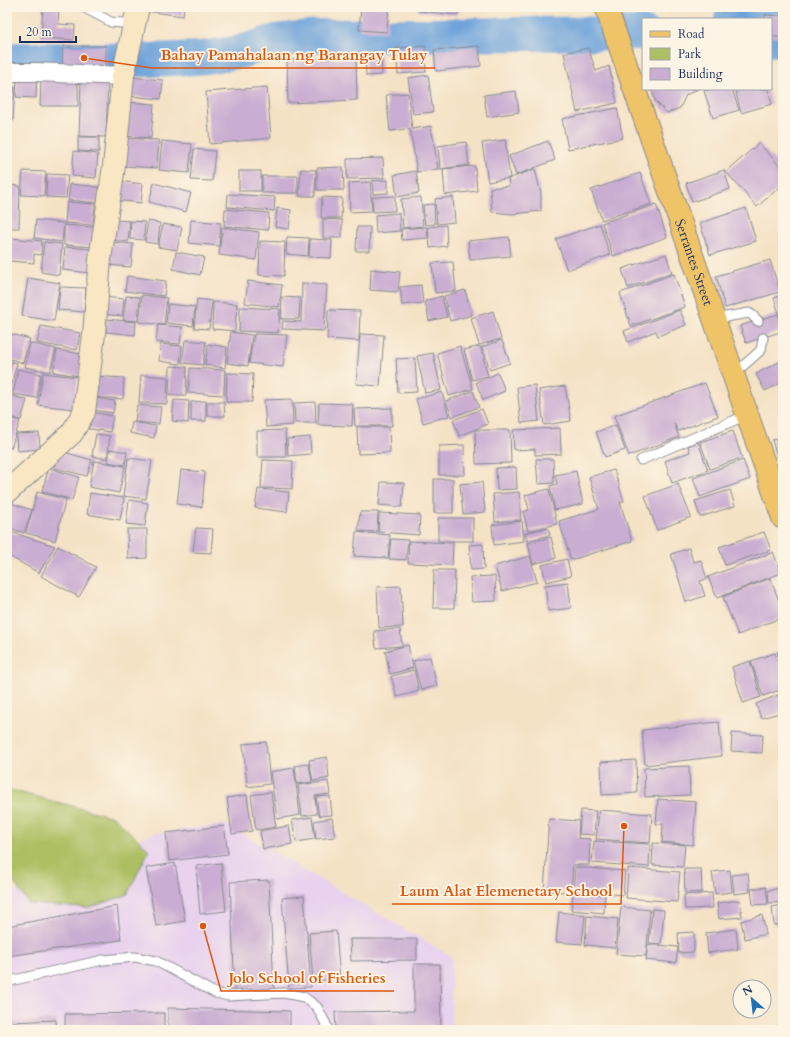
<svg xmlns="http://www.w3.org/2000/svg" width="790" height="1037" font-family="Cardo,serif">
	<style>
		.built { fill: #e8d2ee }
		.green { fill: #adbf63; stroke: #647760 }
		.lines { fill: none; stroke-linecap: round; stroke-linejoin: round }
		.stream { stroke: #6da2da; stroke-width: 5.5 }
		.river { stroke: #6da2da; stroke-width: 34 }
		.building { fill: #c9add2 }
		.lane-casing { stroke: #888892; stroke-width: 11 }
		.street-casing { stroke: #888892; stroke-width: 20 }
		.secondary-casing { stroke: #888892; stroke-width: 24 }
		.primary-casing { stroke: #888892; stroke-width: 24 }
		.lane { stroke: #fff; stroke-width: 9 }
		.street { stroke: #fff; stroke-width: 18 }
		.secondary { stroke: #f9e7c3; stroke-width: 22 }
		.primary { stroke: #efc469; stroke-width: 22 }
		.labels { text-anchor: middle; stroke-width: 3.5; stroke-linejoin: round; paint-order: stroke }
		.street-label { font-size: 14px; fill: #1b2f5e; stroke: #fcf5e5 }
		.leader { fill: none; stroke: #de5710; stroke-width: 1.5 }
		.callout-dot { fill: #de5710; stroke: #fcf5e5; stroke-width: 1.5 }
		.callout-label { font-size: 15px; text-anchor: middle; font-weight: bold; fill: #de5710; stroke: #fcf5e5; stroke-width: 3.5; stroke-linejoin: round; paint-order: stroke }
	</style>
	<rect width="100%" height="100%" fill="#fcf5e5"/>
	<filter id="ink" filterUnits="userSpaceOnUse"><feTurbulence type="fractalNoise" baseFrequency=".025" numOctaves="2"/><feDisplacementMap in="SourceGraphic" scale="8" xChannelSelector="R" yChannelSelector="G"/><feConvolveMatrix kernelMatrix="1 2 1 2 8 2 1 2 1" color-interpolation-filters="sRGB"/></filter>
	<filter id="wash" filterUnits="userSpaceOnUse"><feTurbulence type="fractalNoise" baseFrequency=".012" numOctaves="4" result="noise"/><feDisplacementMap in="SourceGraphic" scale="16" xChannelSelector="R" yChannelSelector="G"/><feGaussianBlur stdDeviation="0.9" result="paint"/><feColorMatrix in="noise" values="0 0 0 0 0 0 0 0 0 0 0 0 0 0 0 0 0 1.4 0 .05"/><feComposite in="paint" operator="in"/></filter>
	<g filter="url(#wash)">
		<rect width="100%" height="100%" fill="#f4e2c5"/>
		<polygon class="built" points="226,824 452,957 451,1030 7,1030 7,895 154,833"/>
		<polygon class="green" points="7,789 114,817 149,850 127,895 88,908 29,904 7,873"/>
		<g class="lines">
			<polyline class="stream" points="741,17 783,10"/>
			<g class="river">
				<polyline points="731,19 741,17 742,19"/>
				<polyline points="771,40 783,40"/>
				<polyline points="7,59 148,60 200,58 240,52 276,41 318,36 643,33"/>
			</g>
		</g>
		<g id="blocks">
			<g class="building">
				<polygon points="43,7 59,7 58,24 75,25 74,40 41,38"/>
				<polygon points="146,7 184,7 183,16 145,11"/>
				<polygon points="361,7 389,7 387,32 359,30"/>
				<polygon points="418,7 459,7 458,15 418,11"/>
				<polygon points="722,7 740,7 741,10 722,12"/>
				<polygon points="745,7 768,7 768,9 745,10"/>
				<polygon points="765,15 783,16 783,37 771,37 771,19 765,19"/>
				<polygon points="63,46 106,46 106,70 62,70"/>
				<polygon points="425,46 426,72 398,74 396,48"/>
				<polygon points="479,46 481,66 436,71 434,50"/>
				<polygon points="588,48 596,71 609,66 617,103 577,112 564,53"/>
				<polygon points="381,55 382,75 366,76 365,56"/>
				<polygon points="356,58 357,100 288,103 287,60"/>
				<polygon points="17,75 37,76 36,98 16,97"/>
				<polygon points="428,75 433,112 413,114 408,78"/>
				<polygon points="130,77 163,80 161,99 128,96"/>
				<polygon points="41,78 78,79 78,106 40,106"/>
				<polygon points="81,79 108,80 106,137 79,136"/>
				<polygon points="7,86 15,87 13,121 7,120"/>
				<polygon points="267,87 271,138 210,144 206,92"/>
				<polygon points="651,89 698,89 686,95 680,108 667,113 656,102"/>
				<polygon points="711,89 732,89 739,110 713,118 704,91"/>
				<polygon points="735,89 768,89 772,104 741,113"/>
				<polygon points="516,91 519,112 487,117 484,95"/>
				<polygon points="408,93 412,129 431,126 438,169 417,172 410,129 390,131 386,95"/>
				<polygon points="127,102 154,104 151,138 124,136"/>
				<polygon points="617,108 623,138 568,149 562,119"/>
				<polygon points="78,137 99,137 99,152 78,151"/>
				<polygon points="125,138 159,140 157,168 123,166"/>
				<polygon points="505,140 510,178 488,182 482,143"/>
				<polygon points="162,141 192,144 189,173 159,170"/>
				<polygon points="548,141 555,160 516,175 509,156"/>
				<polygon points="466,142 469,165 440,169 438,146"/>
				<polygon points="759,143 783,170 783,184 757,207 726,172"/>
				<polygon points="194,149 215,151 212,181 191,180"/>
				<polygon points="74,151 98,154 96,178 72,176"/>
				<polygon points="383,158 384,178 347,179 347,159"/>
				<polygon points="475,166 477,191 445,195 443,169"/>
				<polygon points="343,167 344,190 317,190 317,168"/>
				<polygon points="301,169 316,170 315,196 299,196"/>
				<polygon points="535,169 541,194 541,211 513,214 492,212 490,188 509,186 508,179"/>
				<polygon points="724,170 730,189 692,202 686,183"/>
				<polygon points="23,171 46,172 44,196 21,195"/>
				<rect x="239" y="171" width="22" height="20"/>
				<polygon points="416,171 419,193 397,197 394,175"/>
				<polygon points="640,173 651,204 602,220 591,190"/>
				<polygon points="47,174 68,175 66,198 46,197"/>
				<rect x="262" y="176" width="36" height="17"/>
				<polygon points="388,180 388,193 373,194 372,181"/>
				<polygon points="118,181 143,184 141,203 115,200"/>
				<polygon points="370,182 372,211 350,212 349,183"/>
				<polygon points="154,183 191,193 186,212 149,202"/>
				<polygon points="70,184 99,187 97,203 68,200"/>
				<polygon points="7,185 20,186 19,228 7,228"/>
				<polygon points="228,194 275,197 274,211 227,207"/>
				<polygon points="395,196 395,211 373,212 372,197"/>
				<polygon points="322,197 342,198 341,218 321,218"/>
				<polygon points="421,197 423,226 403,228 401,199"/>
				<polygon points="453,197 455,222 437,224 435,199"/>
				<polygon points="67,202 95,204 93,225 65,223"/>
				<polygon points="434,204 435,224 425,225 423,205"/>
				<polygon points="656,204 667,237 613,256 602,223"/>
				<polygon points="277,208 291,210 289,229 275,227"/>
				<polygon points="746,208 756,241 710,255 700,223"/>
				<polygon points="225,209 269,213 268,230 224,226"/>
				<polygon points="399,213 400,231 376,233 375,215"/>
				<polygon points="323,219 342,220 342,238 323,238"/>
				<polygon points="36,220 64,223 62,242 34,238"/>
				<polygon points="113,220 130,221 128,242 111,240"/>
				<polygon points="191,220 221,223 219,246 189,243"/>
				<polygon points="131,221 145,222 144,240 130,239"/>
				<polygon points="148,221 160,223 158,244 145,242"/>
				<polygon points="163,224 182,227 177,250 158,247"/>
				<polygon points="600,224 610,255 567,270 556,239"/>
				<polygon points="64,225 94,227 93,247 64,245"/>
				<polygon points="446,225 447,246 430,248 428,227"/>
				<polygon points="222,227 259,232 256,260 219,255"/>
				<polygon points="357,227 370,227 369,251 356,251"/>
				<polygon points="427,227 428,238 402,240 401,229"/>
				<polygon points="7,233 9,233 8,257 7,257"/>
				<polygon points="287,237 309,238 308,256 286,254"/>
				<polygon points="509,237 511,256 470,260 468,241"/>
				<polygon points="11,238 42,241 41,255 34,254 34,263 9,261"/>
				<polygon points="310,239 332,240 331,258 309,257"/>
				<polygon points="260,241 285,242 284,276 259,275"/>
				<polygon points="44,242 62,244 59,275 41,272"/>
				<polygon points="109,242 133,244 131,267 107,265"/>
				<polygon points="65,247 92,249 90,273 63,270"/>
				<polygon points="176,252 204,257 200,275 173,269"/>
				<polygon points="666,254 672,273 628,288 622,269"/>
				<polygon points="770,260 780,292 725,308 716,276"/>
				<polygon points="453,262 456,291 435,293 432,263"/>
				<polygon points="371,269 400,272 398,292 370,290"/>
				<polygon points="674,274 685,307 631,326 620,293"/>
				<polygon points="127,276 166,281 164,296 125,291"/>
				<polygon points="28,278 60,283 54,321 22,316"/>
				<polygon points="248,281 282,285 279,307 245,303"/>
				<polygon points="302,283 327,285 324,331 282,329 283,321 301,322"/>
				<polygon points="421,285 423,303 402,305 400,287"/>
				<polygon points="60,287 86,288 84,312 58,310"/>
				<polygon points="465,290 472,315 450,321 444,296"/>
				<polygon points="142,295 167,298 164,325 139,322"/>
				<polygon points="783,295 783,326 774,298"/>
				<polygon points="126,296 140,297 138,321 123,320"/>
				<polygon points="442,296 447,317 429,321 425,301"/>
				<polygon points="103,297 124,299 122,316 101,314"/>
				<polygon points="282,297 300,298 299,319 281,319"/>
				<polygon points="197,299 212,301 209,329 194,328"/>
				<polygon points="213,302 237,304 235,331 212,329"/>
				<polygon points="168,304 195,307 193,326 166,323"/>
				<polygon points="240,307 280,309 278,333 239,331"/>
				<polygon points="328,310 360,311 359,341 327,339"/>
				<polygon points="680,310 686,325 658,336 656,331 628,342 624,331"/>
				<polygon points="493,311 501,339 479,345 471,318"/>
				<polygon points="778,314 783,331 746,343 740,326"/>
				<polygon points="107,319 136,322 135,335 106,332"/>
				<polygon points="158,325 182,327 180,344 156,342"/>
				<polygon points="41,326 80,333 77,350 37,343"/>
				<polygon points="231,332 252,335 248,366 227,363"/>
				<polygon points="8,333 30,339 23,363 7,358"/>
				<polygon points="254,334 287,335 283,367 249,363"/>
				<polygon points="360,334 384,335 380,386 356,384"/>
				<polygon points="185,340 206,342 203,365 182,363"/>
				<polygon points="502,340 510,363 490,370 482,347"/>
				<polygon points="30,343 56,349 50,372 25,367"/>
				<polygon points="160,344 182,346 180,364 159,361"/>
				<polygon points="208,344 227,347 225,368 205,365"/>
				<polygon points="460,346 473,389 449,396 437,353"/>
				<polygon points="480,346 488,376 472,380 464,350"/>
				<polygon points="57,350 82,354 79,376 53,372"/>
				<polygon points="433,353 441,390 425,393 417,356"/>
				<polygon points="415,358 417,392 398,393 396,359"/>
				<polygon points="783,360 783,382 765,391 756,374"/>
				<polygon points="7,361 17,363 10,392 7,391"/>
				<polygon points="170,366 187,367 186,395 169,395"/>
				<polygon points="190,368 225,370 224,395 188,393"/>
				<polygon points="18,369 41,374 37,398 13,394"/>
				<polygon points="43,373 78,377 74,409 38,405"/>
				<polygon points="227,373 253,374 252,402 226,402"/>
				<polygon points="498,373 505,391 483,400 476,382"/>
				<polygon points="141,375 168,377 167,404 139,403"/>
				<polygon points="93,376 124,378 123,399 91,397"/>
				<polygon points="705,383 718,416 678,431 674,423 679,437 629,456 614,416"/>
				<polygon points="535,385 539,421 521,423 517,387"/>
				<polygon points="565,386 571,421 544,425 539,390"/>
				<polygon points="473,391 479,407 452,417 446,401"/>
				<polygon points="442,392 449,416 423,423 416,399"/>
				<polygon points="7,394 27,400 21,420 7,416"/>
				<polygon points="94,398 115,401 113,413 92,410"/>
				<polygon points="292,399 293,425 266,427 264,400"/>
				<polygon points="174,400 189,401 188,423 172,421"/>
				<polygon points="206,401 206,421 191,421 191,402"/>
				<polygon points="207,402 224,402 225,416 207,416"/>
				<polygon points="315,402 316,423 295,423 294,403"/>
				<polygon points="319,403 353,404 352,426 318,425"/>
				<polygon points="137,405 161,407 159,424 135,422"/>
				<polygon points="392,408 392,426 355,426 354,409"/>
				<polygon points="482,409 488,424 459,436 453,420"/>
				<polygon points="87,411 113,416 110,432 84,428"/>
				<polygon points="7,417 20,421 11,448 7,447"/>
				<polygon points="132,422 156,426 154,438 130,433"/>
				<polygon points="616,425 625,450 605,457 596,432"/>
				<polygon points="357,427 389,427 390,453 358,454"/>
				<polygon points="560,428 561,454 535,455 535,449 514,450 513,430"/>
				<polygon points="285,430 286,457 257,457 257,431"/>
				<polygon points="475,430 510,430 511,463 476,464"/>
				<polygon points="733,431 742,458 710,469 700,442"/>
				<polygon points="39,433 40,449 17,451 16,434"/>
				<polygon points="96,434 110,436 107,459 92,456"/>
				<polygon points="310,437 311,454 288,456 287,439"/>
				<polygon points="783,437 783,455 777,457 772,440"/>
				<polygon points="698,442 708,470 672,483 665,461 690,452 688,446"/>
				<polygon points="464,445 465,475 439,475 439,446"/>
				<polygon points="110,449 127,452 125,465 108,462"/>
				<polygon points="67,453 92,460 87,476 54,468 57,457"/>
				<polygon points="128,458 152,461 146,499 123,496"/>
				<polygon points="536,459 553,459 554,483 538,484"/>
				<polygon points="263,460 293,461 292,489 261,488"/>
				<polygon points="743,460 750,479 700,497 693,478"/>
				<polygon points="94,461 125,466 119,493 89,487"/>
				<polygon points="516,467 517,489 497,490 496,468"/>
				<polygon points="49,468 79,477 72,500 42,491"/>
				<polygon points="181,470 205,472 202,507 177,504"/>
				<polygon points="614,470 624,501 620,502 632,541 571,560 559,521 599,509 589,477"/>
				<polygon points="576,471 583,504 555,510 550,486 557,484 555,475"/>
				<rect x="434" y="479" width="19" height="34"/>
				<polygon points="381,482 404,483 402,507 379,505"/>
				<polygon points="482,482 485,512 463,514 460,484"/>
				<polygon points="678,484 691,517 657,530 645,496"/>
				<polygon points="258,489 289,492 287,512 255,508"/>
				<polygon points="549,489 557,524 528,531 523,512 529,510 525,495"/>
				<polygon points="730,490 735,506 700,517 695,501"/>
				<polygon points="37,492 66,499 55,541 26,533"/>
				<polygon points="519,492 521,520 495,522 493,494"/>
				<polygon points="90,493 124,498 120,520 87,514"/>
				<polygon points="129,500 148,503 145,526 126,524"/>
				<polygon points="7,502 32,510 24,533 7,527"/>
				<polygon points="360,512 378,512 377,532 358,531"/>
				<polygon points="379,513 420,515 419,535 378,532"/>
				<rect x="438" y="518" width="35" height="23"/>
				<polygon points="522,521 524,541 494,545 492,525"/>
				<polygon points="196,528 213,529 211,553 193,552"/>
				<polygon points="548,528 550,535 527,541 525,533"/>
				<polygon points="127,529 147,529 147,558 128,559"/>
				<polygon points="8,531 55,546 39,573 7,555 7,533"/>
				<polygon points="356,532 390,535 388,558 354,556"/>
				<polygon points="764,532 771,550 725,565 719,547"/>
				<polygon points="551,537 556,558 533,564 528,543"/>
				<polygon points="391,539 408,540 406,560 389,559"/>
				<polygon points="409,541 453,543 452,565 408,563"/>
				<polygon points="483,544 484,569 471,570 469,545"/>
				<polygon points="58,546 96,567 79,597 41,576"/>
				<polygon points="689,548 693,562 701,560 707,579 700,581 705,596 686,602 671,554"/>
				<polygon points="773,552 781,573 717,598 708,577"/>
				<polygon points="530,556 537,582 502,591 495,566"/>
				<polygon points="567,559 571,576 546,582 542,565"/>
				<polygon points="434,570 455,570 454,608 433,608"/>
				<polygon points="495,576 496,601 472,602 470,577"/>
				<polygon points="770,578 783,611 783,617 738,635 723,597"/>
				<polygon points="568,582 571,608 548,611 545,585"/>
				<polygon points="401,586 403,627 379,628 377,587"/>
				<polygon points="400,629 402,646 376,648 374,631"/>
				<polygon points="408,645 413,668 390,674 385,651"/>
				<polygon points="783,650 783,670 777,652"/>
				<polygon points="775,653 783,677 783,689 763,696 751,661"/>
				<polygon points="430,657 437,686 421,690 413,661"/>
				<polygon points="750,661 761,697 743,703 732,667"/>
				<polygon points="414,670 419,691 397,697 391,676"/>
				<polygon points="783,693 783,712 761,718 756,704"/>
				<polygon points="719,722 722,756 645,765 642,730"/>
				<polygon points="732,733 763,735 762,753 731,751"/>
				<polygon points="266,742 270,784 247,787 243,744"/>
				<polygon points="327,757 329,778 313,781 309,760"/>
				<polygon points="636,760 637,793 602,795 601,762"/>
				<polygon points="309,764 312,782 297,784 295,766"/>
				<polygon points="689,766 690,795 645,797 644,768"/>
				<polygon points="294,768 300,815 277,819 270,772"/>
				<polygon points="328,781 330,794 315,796 317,814 302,816 298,785"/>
				<polygon points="271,792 276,827 256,830 251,795"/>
				<polygon points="247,795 252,831 232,834 227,798"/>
				<polygon points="330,796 332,815 319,816 316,797"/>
				<polygon points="658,799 696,802 693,845 662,842 663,824 656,824"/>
				<polygon points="581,810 596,811 594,835 579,834"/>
				<polygon points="599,810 652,814 650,843 596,839"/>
				<polygon points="312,817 315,839 296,842 292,820"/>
				<polygon points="332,818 335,837 316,839 314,821"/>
				<polygon points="549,819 579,821 578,838 590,839 589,865 573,865 571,892 544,891"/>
				<polygon points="224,826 228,854 169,861 166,833"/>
				<polygon points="289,826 292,844 263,849 260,831"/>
				<polygon points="594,841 650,844 649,867 592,863"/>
				<polygon points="653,843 685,845 683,867 652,865"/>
				<polygon points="175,863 185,921 156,926 146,868"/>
				<polygon points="221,863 226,911 200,914 196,866"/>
				<polygon points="575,867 625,871 623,895 573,890"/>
				<polygon points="628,868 680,872 677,902 626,898"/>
				<polygon points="684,869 701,869 702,892 685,893"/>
				<polygon points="730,870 732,892 715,894 712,872"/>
				<polygon points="748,873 750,892 734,894 732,875"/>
				<polygon points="269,880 274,989 235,991 230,882"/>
				<polygon points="766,887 768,904 753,905 751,889"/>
				<polygon points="783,888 783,902 769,903 768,890"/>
				<polygon points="573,892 605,895 604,913 571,910"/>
				<polygon points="712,893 713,908 685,909 684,895"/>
				<polygon points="304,896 311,987 289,988 282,898"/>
				<polygon points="740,900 742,917 719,919 717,903"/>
				<polygon points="783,905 783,924 774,925 772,907"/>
				<polygon points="117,906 121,940 7,956 7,926"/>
				<polygon points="621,907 650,910 646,956 616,954"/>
				<polygon points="652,909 664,910 661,944 649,943"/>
				<polygon points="559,912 585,915 582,944 556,942"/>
				<polygon points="762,915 766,934 745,939 741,921"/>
				<polygon points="587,916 618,919 615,948 585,945"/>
				<polygon points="736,929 738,949 708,953 706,933"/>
				<polygon points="336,931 340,979 313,981 309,933"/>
				<polygon points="694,932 694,952 679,953 678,933"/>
				<polygon points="350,939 417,939 417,960 351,961"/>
				<polygon points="648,944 678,947 676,963 646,960"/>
				<polygon points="414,964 440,964 441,1030 336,1030 335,1012 414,1011"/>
				<polygon points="168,1008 290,1011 290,1030 168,1030"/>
				<polygon points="164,1013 164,1030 65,1030 65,1014"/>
				<polygon points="56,1020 57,1030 12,1030 12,1022"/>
			</g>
		</g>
	</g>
	<g filter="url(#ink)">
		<use href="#blocks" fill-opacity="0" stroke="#888892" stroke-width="1"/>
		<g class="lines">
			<g class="lane-casing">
				<g id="lane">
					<polyline points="83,7 111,22 134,24"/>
					<polyline points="714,319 749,313 753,316 758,321"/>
					<polyline points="733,375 761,350 763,338"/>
					<polyline points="641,460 747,415"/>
					<polyline points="10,981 103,960 135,957 156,961 215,993 228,996 284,993 304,997 317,1007 329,1030"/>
				</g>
			</g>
			<g class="street-casing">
				<polyline id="street" points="7,72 36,72 123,76"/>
			</g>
			<g class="secondary-casing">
				<polyline id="secondary" points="7,492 72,433 84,412 94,334 100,259 114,166 123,76 138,7"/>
			</g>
			<g class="primary-casing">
				<g id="primary">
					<path id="s1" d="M606 7 783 518"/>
				</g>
			</g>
			<use href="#lane" class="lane"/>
			<use href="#street" class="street"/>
			<use href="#secondary" class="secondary"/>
			<use href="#primary" class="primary"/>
		</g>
	</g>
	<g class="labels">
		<g class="street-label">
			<text dy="5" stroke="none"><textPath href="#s1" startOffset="270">Serrantes Street</textPath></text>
		</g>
	</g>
	<path class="leader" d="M84 58L152 68H435M624 826L621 904H392M203 926L221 991H394"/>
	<g class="callout-dot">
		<circle cx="84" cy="58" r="4"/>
		<circle cx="624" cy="826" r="4"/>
		<circle cx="203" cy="926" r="4"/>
	</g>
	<g class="callout-label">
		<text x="294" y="60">Bahay Pamahalaan ng Barangay Tulay</text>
		<text x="506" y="896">Laum Alat Elemenetary School</text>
		<text x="307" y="983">Jolo School of Fisheries</text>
	</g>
	<rect width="790" height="1037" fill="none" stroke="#fcf5e5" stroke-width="24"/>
	<rect x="642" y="18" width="130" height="72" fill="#fcf5e5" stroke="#a2a6af"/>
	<rect x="650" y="31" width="20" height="6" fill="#efc469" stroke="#a2a6af"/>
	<text x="678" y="38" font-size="12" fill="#1b2f5e">Road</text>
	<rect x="650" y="48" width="20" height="12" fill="#adbf63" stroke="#a2a6af"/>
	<text x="678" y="58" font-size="12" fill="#1b2f5e">Park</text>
	<rect x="650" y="68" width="20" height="12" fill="#c9add2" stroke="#a2a6af"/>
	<text x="678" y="78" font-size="12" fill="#1b2f5e">Building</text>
	<g transform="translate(752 999) rotate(332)"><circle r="19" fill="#fcf5e5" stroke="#a2a6af"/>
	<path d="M0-3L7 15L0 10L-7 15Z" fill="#1f6fb2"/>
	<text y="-6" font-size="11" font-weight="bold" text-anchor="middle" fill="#1b2f5e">N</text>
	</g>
	<path d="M20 36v6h56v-6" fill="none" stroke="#1b2f5e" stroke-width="2"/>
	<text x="26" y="36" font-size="12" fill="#1b2f5e" stroke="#fcf5e5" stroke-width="3" paint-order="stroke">20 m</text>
</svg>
